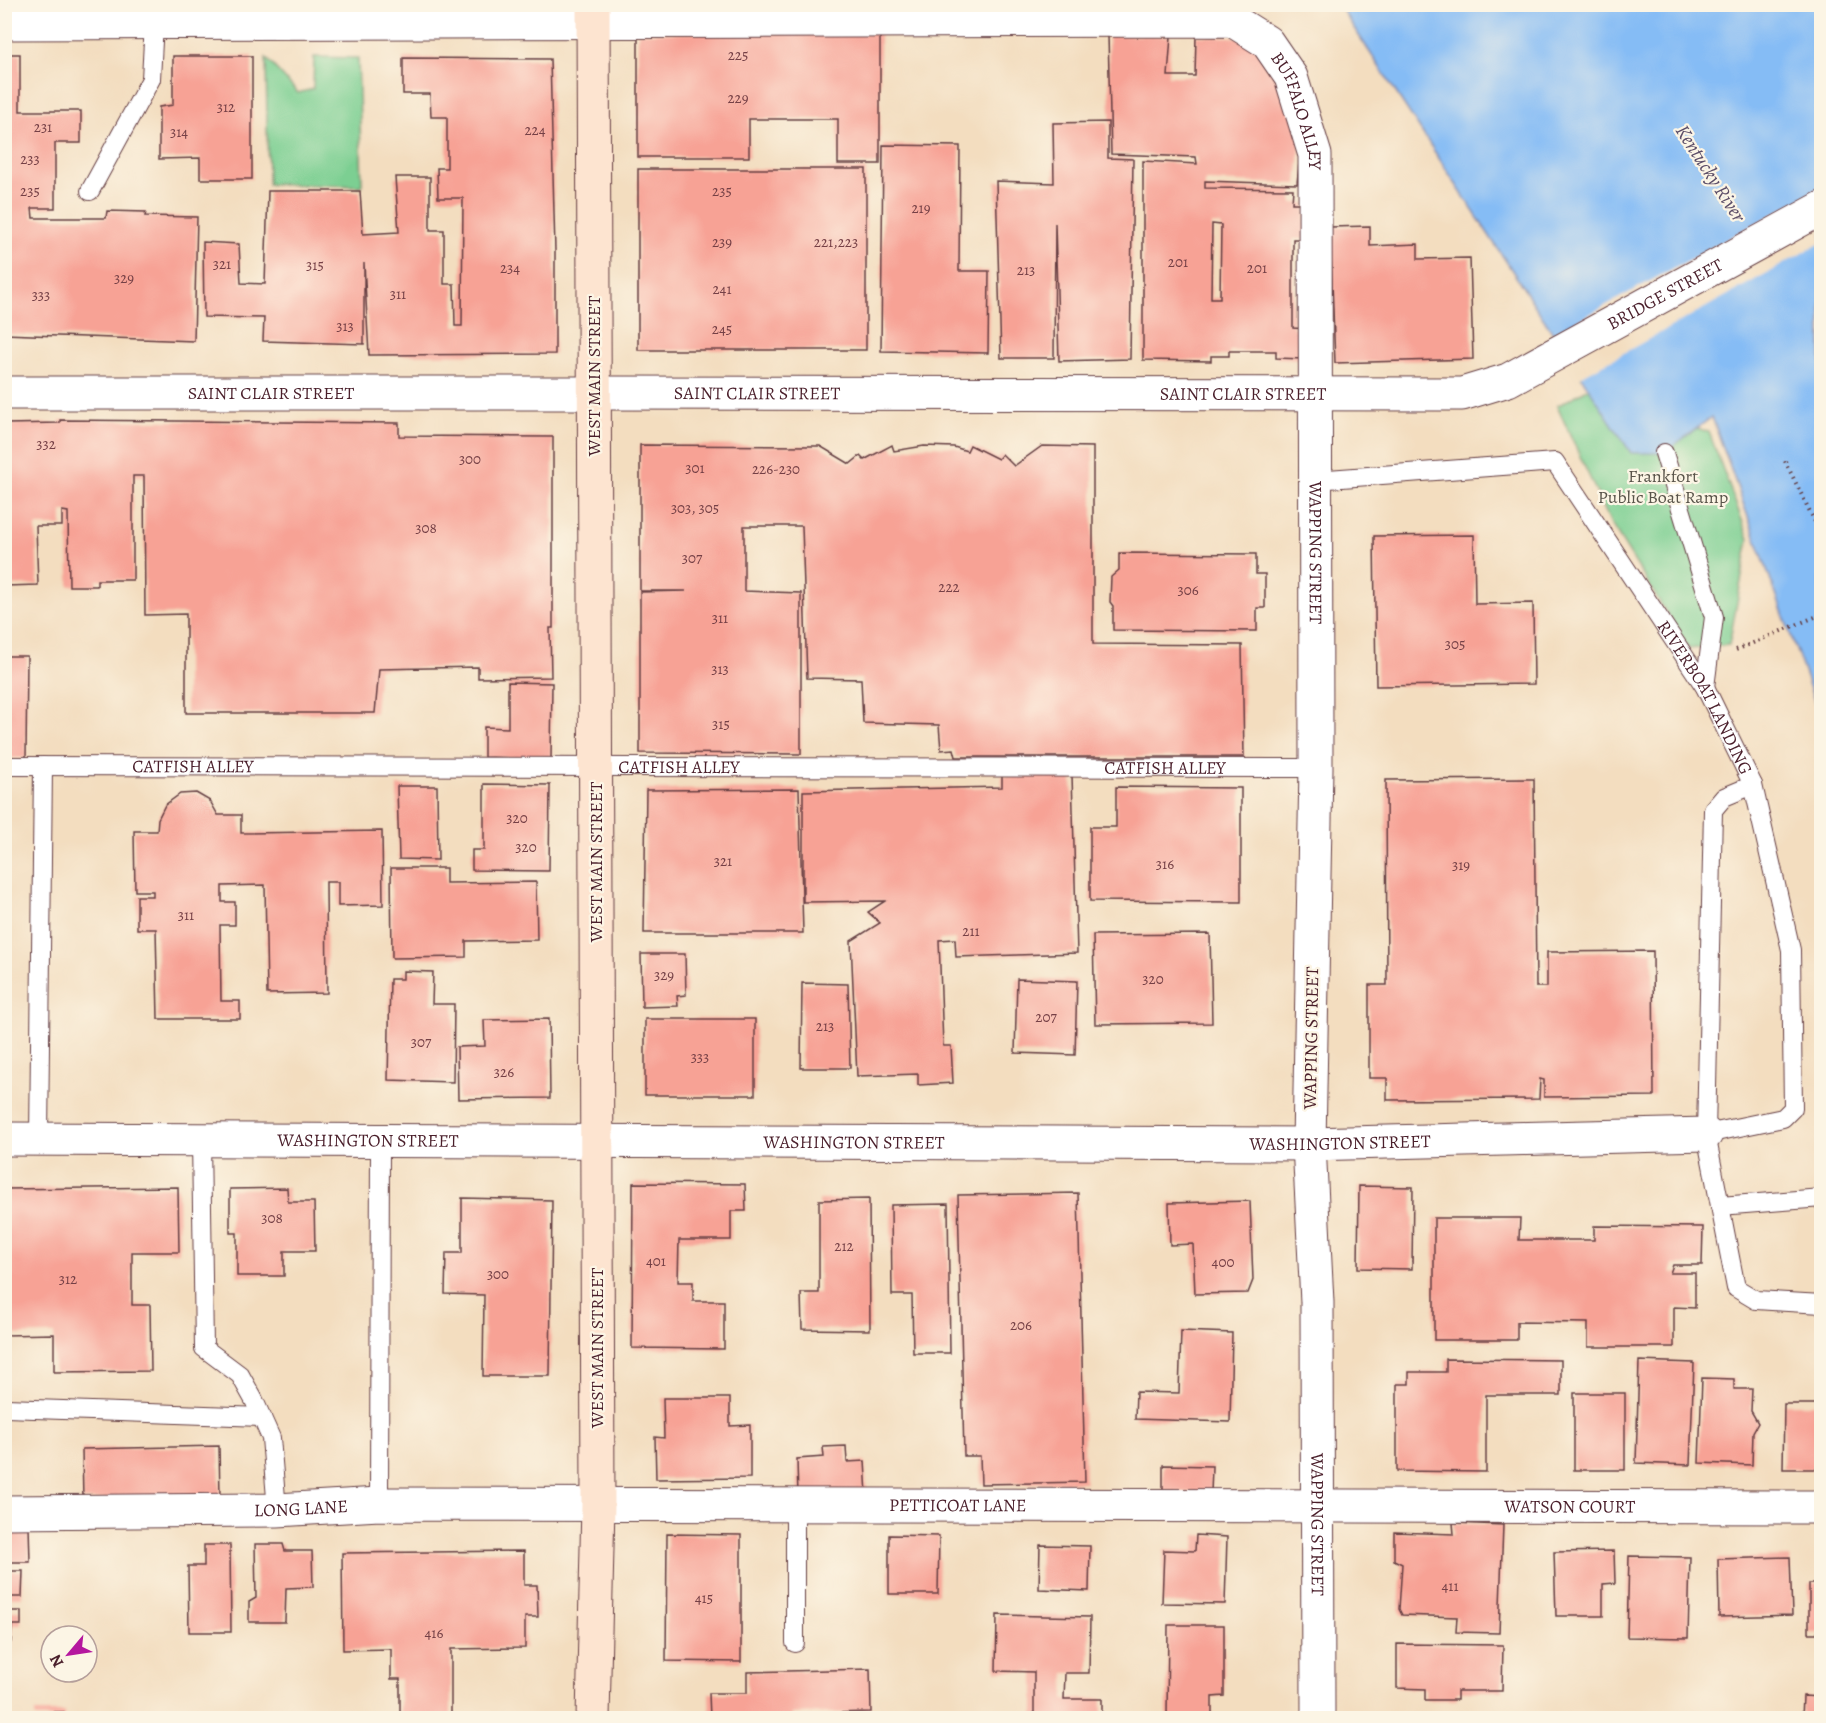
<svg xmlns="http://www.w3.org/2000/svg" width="1826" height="1723" font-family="Alegreya,serif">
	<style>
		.green { fill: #7bcf92; stroke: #62775e; stroke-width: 1.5 }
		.water { fill: #85bcf5; stroke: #686e90; stroke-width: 1.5 }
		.pier { fill: #f3ddbf }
		.building { fill: #f7a295; fill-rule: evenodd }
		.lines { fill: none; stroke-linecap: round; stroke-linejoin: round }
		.service-casing { stroke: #633c41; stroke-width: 20 }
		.minor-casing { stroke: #633c41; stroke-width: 35 }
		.tertiary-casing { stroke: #633c41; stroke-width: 35 }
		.secondary-casing { stroke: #633c41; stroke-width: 35 }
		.path { stroke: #633c41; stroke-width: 4; stroke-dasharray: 1.5 4.5; stroke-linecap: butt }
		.service { stroke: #fff; stroke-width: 18 }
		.minor { stroke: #fff; stroke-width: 33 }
		.tertiary { stroke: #fff; stroke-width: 33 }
		.secondary { stroke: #fde4d0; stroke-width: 33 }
		.labels { text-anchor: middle; stroke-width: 4.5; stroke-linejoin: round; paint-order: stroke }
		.number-label { font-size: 15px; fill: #754046 }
		.street-label { font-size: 18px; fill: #4a1f2b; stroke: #fcf5e5 }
		.park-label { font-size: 18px; fill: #59544a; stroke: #fcf5e5 }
		.water-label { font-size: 20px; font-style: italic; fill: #5c4e68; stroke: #fcf5e5 }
	</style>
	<rect width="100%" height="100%" fill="#fcf5e5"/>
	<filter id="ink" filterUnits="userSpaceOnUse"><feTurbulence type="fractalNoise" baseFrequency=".0167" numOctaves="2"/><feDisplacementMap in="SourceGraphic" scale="12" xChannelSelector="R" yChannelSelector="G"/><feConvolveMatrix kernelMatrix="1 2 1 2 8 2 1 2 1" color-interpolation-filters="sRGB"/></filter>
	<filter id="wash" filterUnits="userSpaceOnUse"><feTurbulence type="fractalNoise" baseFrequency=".008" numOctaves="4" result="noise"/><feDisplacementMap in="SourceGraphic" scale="24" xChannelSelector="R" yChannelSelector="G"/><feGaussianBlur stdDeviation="1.35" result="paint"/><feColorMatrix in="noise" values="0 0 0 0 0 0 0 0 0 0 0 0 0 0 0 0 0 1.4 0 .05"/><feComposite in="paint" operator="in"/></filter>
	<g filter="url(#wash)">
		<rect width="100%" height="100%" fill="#f3ddbf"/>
		<g class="green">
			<polygon points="314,57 358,58 362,186 268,184 266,58 298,93 313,89"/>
			<polygon points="1609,377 1674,420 1709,432 1749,539 1729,645 1689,649 1611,524 1557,406"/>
		</g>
		<polygon class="water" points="1339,5 1821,5 1821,719 1712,417 1664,453 1631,453"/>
		<polygon class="pier" points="1821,188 1821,243 1579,378 1551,335"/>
		<g id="blocks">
			<g class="building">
				<polygon points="638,33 880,33 880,164 838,164 838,119 749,119 749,157 638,157"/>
				<path d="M1108 35 1171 36 1168 76H1195L1196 36 1234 37 1260 46 1302 127 1297 184 1205 181V188L1293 189 1292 203H1306L1305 239H1293V328L1306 329 1304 359 1276 358V351H1229V356H1211V361L1143 360V161L1197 164 1196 157 1111 154ZM1212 224 1221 225 1220 298H1211Z"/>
				<polygon points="4,54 20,54 20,111 81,111 81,143 55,143 55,208 32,208 33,218 106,218 107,211 146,212 145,216 197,217 194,341 4,334"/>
				<polygon points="173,56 252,56 252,179 200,179 200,158 159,159 159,107 173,105"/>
				<polygon points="403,58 550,59 555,251 555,354 369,355 364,263 364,344 263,341 264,318 204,317 203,242 239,244 241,283 265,284 268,191 360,191 363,234 399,232 395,177 430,177 430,230 444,230 444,284 454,284 455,326 462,326 463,198 438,198 437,168 447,168 447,117 431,117 430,94 403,94"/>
				<polygon points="1108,122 1108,158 1133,159 1130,359 1059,361 1055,223 1054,358 1001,358 996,181 1054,183 1053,123"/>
				<polygon points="883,145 960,146 959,271 989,271 988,353 881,351"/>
				<rect x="638" y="169" width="228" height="181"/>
				<polygon points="1370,226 1370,246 1418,244 1418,259 1470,258 1473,359 1335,363 1330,227"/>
				<polygon points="60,420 399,423 399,436 553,437 553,628 550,628 551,677 478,678 478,667 379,669 375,713 186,713 186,614 145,615 144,476 133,476 133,580 97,580 97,586 69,586 68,512 62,511 62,526 36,526 38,585 5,586 5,424 60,423"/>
				<polygon points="640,445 820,446 850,464 860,456 864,460 892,445 894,451 924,446 954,447 967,451 970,445 998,459 1002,454 1014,466 1042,446 1093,447 1093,644 1242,645 1244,757 956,757 954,749 941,750 939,725 863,723 861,679 807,678 802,526 744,526 744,591 801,593 801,754 640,753 640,592 686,591 640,591"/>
				<polygon points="1474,535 1475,604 1533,603 1534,684 1376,686 1374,536"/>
				<polygon points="1119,553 1256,554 1256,574 1265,574 1265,608 1257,608 1257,631 1113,630 1113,606 1110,602 1111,577 1119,570"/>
				<polygon points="4,656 27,656 26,758 4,758"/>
				<polygon points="508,682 552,683 551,759 484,757 484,727 508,728"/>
				<polygon points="1072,775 1077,953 956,957 955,939 939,940 943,1046 951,1046 953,1083 918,1085 918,1074 857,1076 851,941 880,923 868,912 885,901 803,902 803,791 1002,787 1002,776"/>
				<polygon points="1534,779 1536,987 1547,987 1547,952 1653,951 1654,1096 1544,1097 1544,1080 1540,1079 1539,1099 1387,1100 1387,1078 1369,1078 1369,985 1387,985 1386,780"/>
				<polygon points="484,784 550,785 549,871 472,870 472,850 484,850"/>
				<polygon points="397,786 437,786 438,860 399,859"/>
				<polygon points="1116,787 1241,788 1241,902 1090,901 1090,827 1116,827"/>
				<polygon points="799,789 803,933 644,933 646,790"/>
				<polygon points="196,793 210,801 218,815 241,815 241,833 382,831 383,905 338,906 338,882 326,882 327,993 267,994 265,885 222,886 222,902 235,902 235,925 220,925 221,1001 240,1001 240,1019 158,1019 156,929 137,929 137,896 153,896 153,891 135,891 134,831 157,831 158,819 165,805 180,794"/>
				<polygon points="391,868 446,868 446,883 536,882 537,940 466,941 466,957 392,958"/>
				<polygon points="1210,934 1212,1023 1095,1024 1093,935"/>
				<polygon points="641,954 685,954 686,995 677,996 678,1006 642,1007"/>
				<polygon points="403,971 433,972 432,1004 454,1004 453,1082 388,1080 390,979 403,979"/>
				<polygon points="1017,979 1077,981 1075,1055 1015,1053"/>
				<polygon points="802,983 848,984 850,1068 801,1068"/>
				<polygon points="549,1019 550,1098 458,1099 457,1047 485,1046 484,1020"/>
				<rect x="645" y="1019" width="110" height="76"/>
				<polygon points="633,1183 745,1184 746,1211 731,1211 731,1240 679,1240 678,1282 693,1282 693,1301 724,1301 724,1349 632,1348"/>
				<polygon points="1359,1186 1413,1187 1412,1269 1358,1268"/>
				<polygon points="178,1187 179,1252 132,1252 132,1305 150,1305 151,1371 54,1372 54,1334 4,1335 4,1189"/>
				<polygon points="287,1188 288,1202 314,1202 315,1251 284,1251 284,1276 237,1276 237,1233 230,1233 230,1189"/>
				<polygon points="1078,1193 1085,1482 981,1484 980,1456 964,1456 958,1195"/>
				<polygon points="462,1198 552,1200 550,1376 483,1376 484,1295 445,1294 446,1253 462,1253"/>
				<polygon points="869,1199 870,1330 802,1329 801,1293 819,1293 819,1200"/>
				<polygon points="1250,1201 1253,1280 1248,1293 1195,1294 1193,1244 1170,1245 1169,1203"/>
				<polygon points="948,1204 950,1353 913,1353 912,1295 892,1295 891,1205"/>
				<polygon points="1434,1218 1520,1218 1519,1240 1594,1240 1594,1226 1703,1227 1702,1265 1673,1265 1670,1273 1695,1273 1695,1308 1674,1307 1674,1347 1588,1347 1588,1323 1517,1322 1517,1340 1434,1340"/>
				<polygon points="1181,1331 1232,1333 1230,1422 1135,1419 1136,1392 1179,1393"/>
				<polygon points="1446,1359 1561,1360 1561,1395 1486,1395 1486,1472 1397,1471 1397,1384 1409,1384 1409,1372 1446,1372"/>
				<polygon points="1639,1361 1694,1363 1690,1465 1636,1463"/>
				<polygon points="1702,1378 1734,1379 1734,1389 1752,1389 1751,1411 1758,1423 1753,1432 1752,1465 1699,1463"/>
				<rect x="1574" y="1393" width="51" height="77"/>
				<polygon points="663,1398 730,1398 730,1426 750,1425 750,1478 656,1479 655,1437 664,1438"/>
				<polygon points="1784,1404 1821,1404 1821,1454 1817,1454 1817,1469 1783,1469"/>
				<polygon points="219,1446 220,1497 83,1500 82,1449"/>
				<polygon points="846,1446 847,1462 865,1461 867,1495 798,1498 797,1459 824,1457 823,1447"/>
				<polygon points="1163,1465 1212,1466 1211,1493 1163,1492"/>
				<polygon points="1453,1523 1503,1525 1499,1633 1456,1632 1457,1617 1402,1615 1399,1609 1402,1564 1394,1560 1394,1532 1454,1534"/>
				<polygon points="4,1526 29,1526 30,1562 4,1562"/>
				<polygon points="667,1534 741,1535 741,1662 666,1661"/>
				<polygon points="889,1535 939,1536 938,1594 889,1594"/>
				<polygon points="1196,1535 1227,1537 1225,1604 1162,1603 1164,1550 1195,1551"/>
				<polygon points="255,1544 283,1544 285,1551 312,1551 313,1587 286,1588 285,1622 249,1622 249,1602 256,1598"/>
				<polygon points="204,1545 230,1545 231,1632 189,1632 188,1566 204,1566"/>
				<polygon points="1040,1545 1090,1546 1089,1591 1039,1589"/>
				<polygon points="524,1551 524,1585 537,1585 538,1617 525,1617 525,1648 451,1649 451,1718 400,1718 400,1679 391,1679 391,1649 343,1650 342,1553"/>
				<polygon points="1614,1551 1615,1583 1603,1584 1603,1616 1556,1616 1554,1552"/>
				<polygon points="1629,1556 1690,1557 1688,1638 1627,1637"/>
				<polygon points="1790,1557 1792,1615 1719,1617 1718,1559"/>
				<polygon points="4,1571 23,1571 22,1597 7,1597 4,1602"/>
				<rect x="1809" y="1584" width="12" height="49"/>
				<polygon points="4,1611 21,1611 21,1625 12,1625 11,1642 4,1642"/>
				<polygon points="997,1615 1090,1617 1089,1673 1065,1673 1064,1699 1102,1699 1102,1718 1034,1718 1034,1672 996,1671"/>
				<polygon points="1168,1625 1224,1625 1224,1696 1212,1697 1212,1718 1167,1718"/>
				<polygon points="1397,1644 1503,1645 1502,1691 1457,1691 1457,1700 1425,1700 1425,1689 1397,1688"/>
				<polygon points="870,1669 871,1712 792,1714 793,1718 710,1718 709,1693 747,1693 747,1672"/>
				<polygon points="1803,1696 1821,1697 1821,1718 1802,1718"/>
				<rect x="35" y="1712" width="29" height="6"/>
			</g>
		</g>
	</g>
	<g filter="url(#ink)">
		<use href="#blocks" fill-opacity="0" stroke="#633c41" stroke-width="1.5"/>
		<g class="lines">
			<g class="service-casing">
				<g id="service">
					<polyline points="90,191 151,79 154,22"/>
					<polyline points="1664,453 1714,617 1705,687"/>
					<path id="s1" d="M1315 480 1555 462 1705 687 1753 785 1791 950 1793 1108 1783 1118 1706 1134"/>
					<path id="s2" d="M4 766 1316 768"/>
					<polyline points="1753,785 1724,797 1713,810 1706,1134 1736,1288 1756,1300 1822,1304"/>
					<polyline points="39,1139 43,766"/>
					<polyline points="201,1139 204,1348 240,1375 254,1400 271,1438 277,1510"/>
					<polyline points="1720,1206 1822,1198"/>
					<polyline points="6,1408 262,1417"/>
					<polyline points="379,1504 380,1139"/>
					<polyline points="795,1643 795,1505"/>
				</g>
			</g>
			<g class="minor-casing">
				<g id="minor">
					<path id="s3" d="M4 23 1232 20 1267 42 1291 77 1315 155 1316 768 1309 1144 1317 1302 1318 1718"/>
					<path id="s4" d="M4 393H595"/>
					<path id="s5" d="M4 1139 1309 1144 1706 1134"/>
					<path id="s6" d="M4 1512 277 1510 379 1504 1822 1507"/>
				</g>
			</g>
			<g class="tertiary-casing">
				<g id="tertiary">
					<path id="s7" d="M595 393 1462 394 1508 380 1822 208"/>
				</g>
			</g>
			<g class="secondary-casing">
				<polyline id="secondary" points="593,1718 598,1505 593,4"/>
			</g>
			<g class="path">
				<polyline points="1785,461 1822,536"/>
				<polyline points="1736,650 1822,614"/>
			</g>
			<use href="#service" class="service"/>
			<use href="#minor" class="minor"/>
			<use href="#tertiary" class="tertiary"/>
			<use href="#secondary" class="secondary"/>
		</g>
	</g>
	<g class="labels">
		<g class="number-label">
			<text x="738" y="60">225</text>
			<text x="738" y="103">229</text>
			<text x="226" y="112">312</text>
			<text x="43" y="132">231</text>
			<text x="535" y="135">224</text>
			<text x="179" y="137">314</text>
			<text x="30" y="164">233</text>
			<text x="30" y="196">235</text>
			<text x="722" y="196">235</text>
			<text x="921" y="213">219</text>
			<text x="722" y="247">239</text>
			<text x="836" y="247">221,223</text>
			<text x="1178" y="267">201</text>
			<text x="222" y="269">321</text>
			<text x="315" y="270">315</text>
			<text x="510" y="273">234</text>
			<text x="1257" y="273">201</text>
			<text x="1026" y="275">213</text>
			<text x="124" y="283">329</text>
			<text x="722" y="294">241</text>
			<text x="398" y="299">311</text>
			<text x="41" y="300">333</text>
			<text x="345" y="331">313</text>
			<text x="722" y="334">245</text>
			<text x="46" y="449">332</text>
			<text x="470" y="464">300</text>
			<text x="695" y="473">301</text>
			<text x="776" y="474">226-230</text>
			<text x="695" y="513">303, 305</text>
			<text x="426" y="533">308</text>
			<text x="692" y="563">307</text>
			<text x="949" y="592">222</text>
			<text x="1188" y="595">306</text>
			<text x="720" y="623">311</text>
			<text x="1455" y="649">305</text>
			<text x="720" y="674">313</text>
			<text x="721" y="729">315</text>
			<text x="517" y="823">320</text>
			<text x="526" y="852">320</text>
			<text x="723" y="866">321</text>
			<text x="1165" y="869">316</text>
			<text x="1461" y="870">319</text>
			<text x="186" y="920">311</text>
			<text x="971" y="936">211</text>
			<text x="664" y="980">329</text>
			<text x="1153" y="984">320</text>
			<text x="1046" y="1022">207</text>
			<text x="825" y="1031">213</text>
			<text x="421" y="1047">307</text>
			<text x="700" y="1062">333</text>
			<text x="504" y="1077">326</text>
			<text x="272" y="1223">308</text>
			<text x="844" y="1251">212</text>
			<text x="656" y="1266">401</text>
			<text x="1223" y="1267">400</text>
			<text x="498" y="1279">300</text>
			<text x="68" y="1284">312</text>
			<text x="1021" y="1330">206</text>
			<text x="1450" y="1591">411</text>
			<text x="704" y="1603">415</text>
			<text x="434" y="1638">416</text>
		</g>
		<g class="street-label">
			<text dy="6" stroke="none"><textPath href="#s3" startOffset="1346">BUFFALO ALLEY</textPath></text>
			<text dy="6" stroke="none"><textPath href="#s7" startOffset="1094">BRIDGE STREET</textPath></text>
			<text transform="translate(594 376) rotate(-90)" y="6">WEST MAIN STREET</text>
			<text dy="6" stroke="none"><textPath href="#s4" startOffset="267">SAINT CLAIR STREET</textPath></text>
			<text dy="6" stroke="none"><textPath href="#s7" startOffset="162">SAINT CLAIR STREET</textPath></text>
			<text dy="6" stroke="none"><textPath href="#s7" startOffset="648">SAINT CLAIR STREET</textPath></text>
			<text dy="6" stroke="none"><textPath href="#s3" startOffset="1791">WAPPING STREET</textPath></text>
			<text dy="6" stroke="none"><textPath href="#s1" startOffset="520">RIVERBOAT LANDING</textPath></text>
			<text dy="6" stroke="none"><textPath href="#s2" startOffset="189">CATFISH ALLEY</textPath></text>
			<text dy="6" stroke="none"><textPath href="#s2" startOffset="675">CATFISH ALLEY</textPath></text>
			<text dy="6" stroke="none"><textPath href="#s2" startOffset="1161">CATFISH ALLEY</textPath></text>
			<text transform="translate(596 862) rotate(-90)" y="6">WEST MAIN STREET</text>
			<text transform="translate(1311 1038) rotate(-89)" y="6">WAPPING STREET</text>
			<text dy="6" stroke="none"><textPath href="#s5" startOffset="364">WASHINGTON STREET</textPath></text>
			<text dy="6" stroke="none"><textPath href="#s5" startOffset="850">WASHINGTON STREET</textPath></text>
			<text dy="6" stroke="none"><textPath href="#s5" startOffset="1336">WASHINGTON STREET</textPath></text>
			<text transform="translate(597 1348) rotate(-90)" y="6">WEST MAIN STREET</text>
			<text dy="6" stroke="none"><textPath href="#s6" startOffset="954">PETTICOAT LANE</textPath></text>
			<text dy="6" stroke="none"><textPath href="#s6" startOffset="1566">WATSON COURT</textPath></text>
			<text dy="6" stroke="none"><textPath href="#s6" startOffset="297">LONG LANE</textPath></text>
			<text dy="6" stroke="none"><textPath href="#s3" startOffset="2763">WAPPING STREET</textPath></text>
		</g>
		<g class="park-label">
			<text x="1663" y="482">Frankfort<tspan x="1663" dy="21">Public Boat Ramp</tspan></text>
		</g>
		<g class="water-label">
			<text transform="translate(1711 173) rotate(57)" y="7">Kentucky River</text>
		</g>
	</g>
	<rect width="1826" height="1723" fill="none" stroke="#fcf5e5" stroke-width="24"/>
	<g transform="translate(69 1654) rotate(241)"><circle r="28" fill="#fcf5e5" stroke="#b59f9b" stroke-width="1.5"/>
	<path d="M0-4.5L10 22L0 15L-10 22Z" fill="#b5179e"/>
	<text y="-9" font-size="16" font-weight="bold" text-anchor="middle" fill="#4a1f2b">N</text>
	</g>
</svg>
